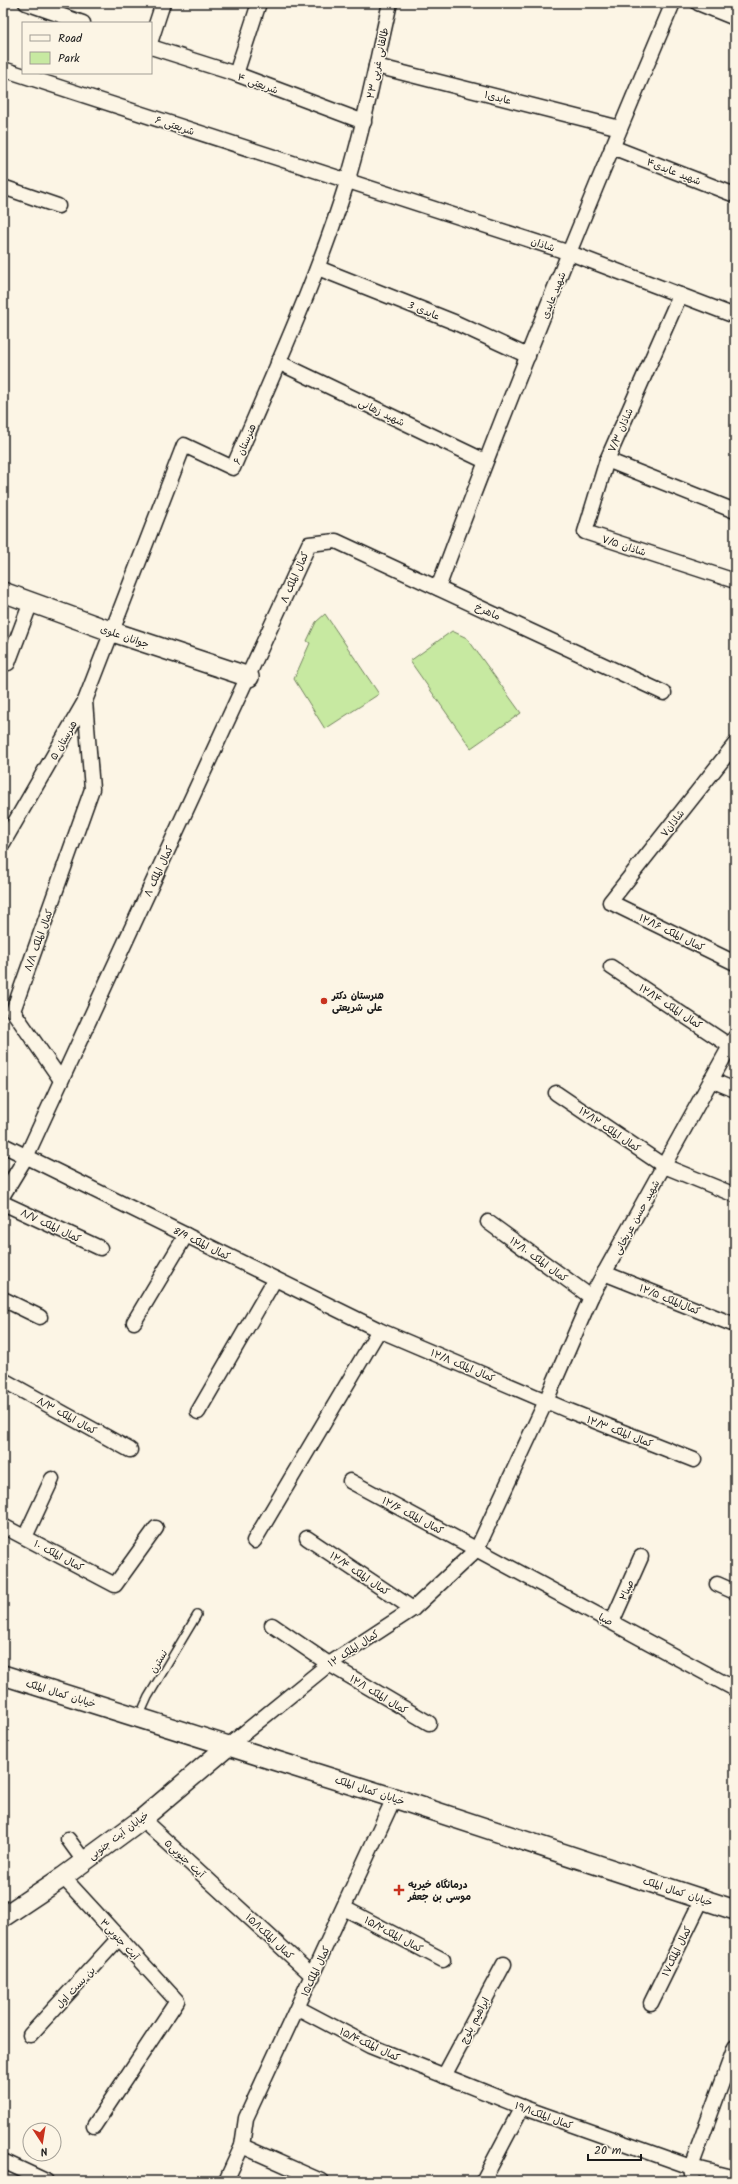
<svg xmlns="http://www.w3.org/2000/svg" width="738" height="2184" font-family="Kalam,'Playpen Sans Arabic',sans-serif">
	<style>
		.green { fill: #c7e9a1; stroke: #72825e }
		.lines { fill: none; stroke-linecap: round; stroke-linejoin: round }
		.lane-casing { stroke: #1c1c1c; stroke-width: 10 }
		.street-casing { stroke: #1c1c1c; stroke-width: 17 }
		.secondary-casing { stroke: #1c1c1c; stroke-width: 22 }
		.lane { stroke: #fcf5e5; stroke-width: 7 }
		.street { stroke: #fcf5e5; stroke-width: 14 }
		.secondary { stroke: #fcf5e5; stroke-width: 19 }
		.poi-dot { fill: #c8321e; stroke: #fcf5e5; stroke-width: 1.5 }
		.labels { text-anchor: middle; stroke-width: 3; stroke-linejoin: round; paint-order: stroke }
		.street-label { font-size: 10px; fill: #1c1c1c; stroke: #fcf5e5 }
		.poi-label { font-size: 10px; font-weight: bold; fill: #1c1c1c; stroke: #fcf5e5; text-anchor: start }
	</style>
	<rect width="100%" height="100%" fill="#fcf5e5"/>
	<filter id="ink" filterUnits="userSpaceOnUse"><feTurbulence type="fractalNoise" baseFrequency=".025" numOctaves="2"/><feDisplacementMap in="SourceGraphic" scale="8" xChannelSelector="R" yChannelSelector="G"/><feConvolveMatrix kernelMatrix="1 2 1 2 8 2 1 2 1" color-interpolation-filters="sRGB"/></filter>
	<g filter="url(#ink)">
		<g class="green">
			<polygon points="325,614 379,694 325,729 294,679 310,643 307,641 316,622"/>
			<polygon points="452,631 467,638 521,713 471,748 410,661"/>
		</g>
		<g class="lines">
			<g class="lane-casing">
				<polyline id="lane" points="139,1717 148,1697 197,1615"/>
			</g>
			<g class="street-casing">
				<g id="street">
					<polyline points="26,3 83,23"/>
					<polyline points="698,3 735,18"/>
					<polyline points="151,40 163,3"/>
					<polyline points="151,47 236,74 364,122"/>
					<polyline points="376,66 620,128"/>
					<polyline points="3,69 570,253 735,316"/>
					<polyline points="236,74 259,3"/>
					<polyline points="612,147 735,195"/>
					<polyline points="3,187 58,206"/>
					<polyline points="318,268 454,322 528,356"/>
					<polyline points="680,295 607,460 735,511"/>
					<polyline points="278,362 485,461"/>
					<polyline points="607,460 585,532 735,581"/>
					<path d="M438 588C511 391 591 196 673 3"/>
					<polyline points="8,663 31,602"/>
					<polyline points="735,744 610,902 735,963"/>
					<path d="M3 843 85 701 184 445 233 468C273 374 317 280 347 182 365 124 376 63 390 3"/>
					<polyline points="611,967 730,1046"/>
					<polyline points="61,1080 13,1011 92,789 85,701"/>
					<polyline points="711,1080 735,1090"/>
					<polyline points="556,1093 664,1166 735,1195"/>
					<polyline points="3,1145 379,1330 567,1410 694,1460"/>
					<polyline points="3,1195 26,1157 309,544 336,541 664,693"/>
					<polyline points="3,1203 100,1248"/>
					<polyline points="488,1222 591,1297"/>
					<polyline points="604,1273 735,1325"/>
					<polyline points="3,1299 40,1317"/>
					<polyline points="134,1322 186,1235"/>
					<polyline points="3,1380 130,1450"/>
					<polyline points="198,1412 275,1279"/>
					<polyline points="350,1481 735,1689"/>
					<polyline points="3,1526 115,1585 156,1528"/>
					<polyline points="25,1537 52,1479"/>
					<polyline points="307,1538 413,1609"/>
					<polyline points="254,1541 379,1330"/>
					<polyline points="717,1584 735,1592"/>
					<polyline points="612,1622 641,1557"/>
					<polyline points="272,1625 329,1664 429,1723"/>
					<polyline points="228,1746 329,1664 413,1609 477,1549 546,1401 591,1297 735,1037"/>
					<polyline points="142,1819 313,1976"/>
					<polyline points="68,1839 84,1861"/>
					<polyline points="63,1877 177,2001 94,2126"/>
					<polyline points="344,1908 443,1960"/>
					<polyline points="651,2003 702,1899"/>
					<polyline points="298,2008 370,2046 522,2107 691,2167 735,2178"/>
					<polyline points="30,2035 119,1938"/>
					<polyline points="444,2076 504,1964"/>
					<polyline points="242,2146 321,2181"/>
					<polyline points="3,2161 46,2181"/>
					<polyline points="226,2181 242,2146 246,2118 394,1798"/>
					<polyline points="483,2181 522,2107"/>
					<polyline points="693,2181 691,2167 735,2047"/>
				</g>
			</g>
			<g class="secondary-casing">
				<g id="secondary">
					<polyline points="3,592 113,632 249,677"/>
					<polyline points="3,1675 394,1798 735,1910"/>
					<polyline points="3,1917 63,1877 142,1819 228,1746"/>
				</g>
			</g>
			<use href="#lane" class="lane"/>
			<use href="#street" class="street"/>
			<use href="#secondary" class="secondary"/>
		</g>
	</g>
	<g class="poi-dot">
		<circle cx="324" cy="1001" r="4"/>
		<path d="M397 1884h4v4h4v4h-4v4h-4v-4h-4v-4h4z"/>
	</g>
	<g class="labels">
		<g class="street-label">
			<text transform="translate(377 63) rotate(-78)" y="4">طالقانی غربی ۲۳</text>
			<text transform="translate(258 83) rotate(20)" y="4">شریعتی ۴</text>
			<text transform="translate(498 97) rotate(14)" y="4">عابدی۱</text>
			<text transform="translate(175 125) rotate(18)" y="4">شریعتی ۶</text>
			<text transform="translate(674 171) rotate(21)" y="4">شهید عابدی۴</text>
			<text transform="translate(543 244) rotate(18)" y="4">شاذان</text>
			<text transform="translate(553 295) rotate(-68)" y="4">شهید عابدی</text>
			<text transform="translate(424 310) rotate(22)" y="4">عابدی 3</text>
			<text transform="translate(382 412) rotate(26)" y="4">شهید زهانی</text>
			<text transform="translate(620 430) rotate(-66)" y="4">شاذان ۷/۳</text>
			<text transform="translate(244 444) rotate(-67)" y="4">هنرستان ۶</text>
			<text transform="translate(624 545) rotate(18)" y="4">شاذان ۷/۵</text>
			<text transform="translate(294 577) rotate(-66)" y="4">کمال الملک ۸</text>
			<text transform="translate(488 611) rotate(25)" y="4">ماهرخ</text>
			<text transform="translate(125 636) rotate(19)" y="4">جوانان علوی</text>
			<text transform="translate(63 740) rotate(-60)" y="4">هنرستان ۵</text>
			<text transform="translate(672 823) rotate(-52)" y="4">شاذان۷</text>
			<text transform="translate(158 871) rotate(-65)" y="4">کمال الملک ۸</text>
			<text transform="translate(672 932) rotate(26)" y="4">کمال الملک ۱۲/۱۶</text>
			<text transform="translate(38 940) rotate(-70)" y="4">کمال الملک ۸/۸</text>
			<text transform="translate(671 1006) rotate(33)" y="4">کمال الملک ۱۲/۱۴</text>
			<text transform="translate(610 1129) rotate(34)" y="4">کمال الملک ۱۲/۱۲</text>
			<text transform="translate(636 1217) rotate(-61)" y="4">شهید حسن عربخانی</text>
			<text transform="translate(51 1225) rotate(25)" y="4">کمال الملک ۸/۷</text>
			<text transform="translate(202 1243) rotate(26)" y="4">کمال الملک 8/9</text>
			<text transform="translate(539 1259) rotate(36)" y="4">کمال الملک ۱۲/۱۰</text>
			<text transform="translate(670 1299) rotate(22)" y="4">کمال‌الملک ۱۲/۵</text>
			<text transform="translate(463 1365) rotate(23)" y="4">کمال الملک ۱۲/۸</text>
			<text transform="translate(67 1415) rotate(29)" y="4">کمال الملک ۸/۳</text>
			<text transform="translate(620 1431) rotate(21)" y="4">کمال الملک ۱۲/۳</text>
			<text transform="translate(413 1515) rotate(28)" y="4">کمال الملک ۱۲/۶</text>
			<text transform="translate(59 1555) rotate(28)" y="4">کمال الملک ۱۰</text>
			<text transform="translate(360 1573) rotate(34)" y="4">کمال الملک ۱۲/۴</text>
			<text transform="translate(626 1590) rotate(-66)" y="4">صبا۲</text>
			<text transform="translate(606 1619) rotate(28)" y="4">صبا</text>
			<text transform="translate(353 1648) rotate(-33)" y="4">کمال الملک ۱۲</text>
			<text transform="translate(158 1661) rotate(-59)" y="4">نسترن</text>
			<text transform="translate(61 1693) rotate(17)" y="4">خیابان کمال الملک</text>
			<text transform="translate(379 1694) rotate(31)" y="4">کمال الملک ۱۲/۱</text>
			<text transform="translate(370 1790) rotate(18)" y="4">خیابان کمال الملک</text>
			<text transform="translate(118 1835) rotate(-37)" y="4">خیابان آیت جنوبی</text>
			<text transform="translate(185 1858) rotate(43)" y="4">آیت جنوبی۵</text>
			<text transform="translate(678 1891) rotate(18)" y="4">خیابان کمال الملک</text>
			<text transform="translate(394 1934) rotate(28)" y="4">کمال الملک۱۵/۲</text>
			<text transform="translate(270 1936) rotate(43)" y="4">کمال الملک۱۵/۱</text>
			<text transform="translate(120 1939) rotate(47)" y="4">آیت جنوبی۳</text>
			<text transform="translate(676 1951) rotate(-64)" y="4">کمال الملک۱۷</text>
			<text transform="translate(315 1971) rotate(-65)" y="4">کمال الملک۱۵</text>
			<text transform="translate(75 1987) rotate(-47)" y="4">بن بست اول</text>
			<text transform="translate(474 2020) rotate(-62)" y="4">ابراهیم بلوچ</text>
			<text transform="translate(370 2044) rotate(25)" y="4">کمال الملک۱۵/۴</text>
			<text transform="translate(544 2115) rotate(20)" y="4">کمال الملک۱۹/۱</text>
		</g>
		<g class="poi-label">
			<text x="332" y="999">هنرستان دکتر<tspan x="332" dy="12">علی شریعتی</tspan></text>
			<text x="408" y="1888">درمانگاه خیریه<tspan x="408" dy="12">موسی بن جعفر</tspan></text>
		</g>
	</g>
	<rect width="738" height="2184" fill="none" stroke="#fcf5e5" stroke-width="16"/>
	<rect x="8" y="8" width="722" height="2168" fill="none" stroke="#1c1c1c" stroke-width="1.5" filter="url(#ink)"/>
	<rect x="22" y="22" width="130" height="52" fill="#fcf5e5" stroke="#a29e95"/>
	<rect x="30" y="35" width="20" height="6" fill="#fcf5e5" stroke="#a29e95"/>
	<text x="58" y="42" font-size="12" fill="#1c1c1c">Road</text>
	<rect x="30" y="52" width="20" height="12" fill="#c7e9a1" stroke="#a29e95"/>
	<text x="58" y="62" font-size="12" fill="#1c1c1c">Park</text>
	<g transform="translate(42 2142) rotate(168)"><circle r="19" fill="#fcf5e5" stroke="#a29e95"/>
	<path d="M0-3L7 15L0 10L-7 15Z" fill="#c8321e"/>
	<text y="-6" font-size="11" font-weight="bold" text-anchor="middle" fill="#1c1c1c">N</text>
	</g>
	<path d="M588 2154v6h53v-6" fill="none" stroke="#1c1c1c" stroke-width="2"/>
	<text x="594" y="2154" font-size="12" fill="#1c1c1c" stroke="#fcf5e5" stroke-width="3" paint-order="stroke">20 m</text>
</svg>
